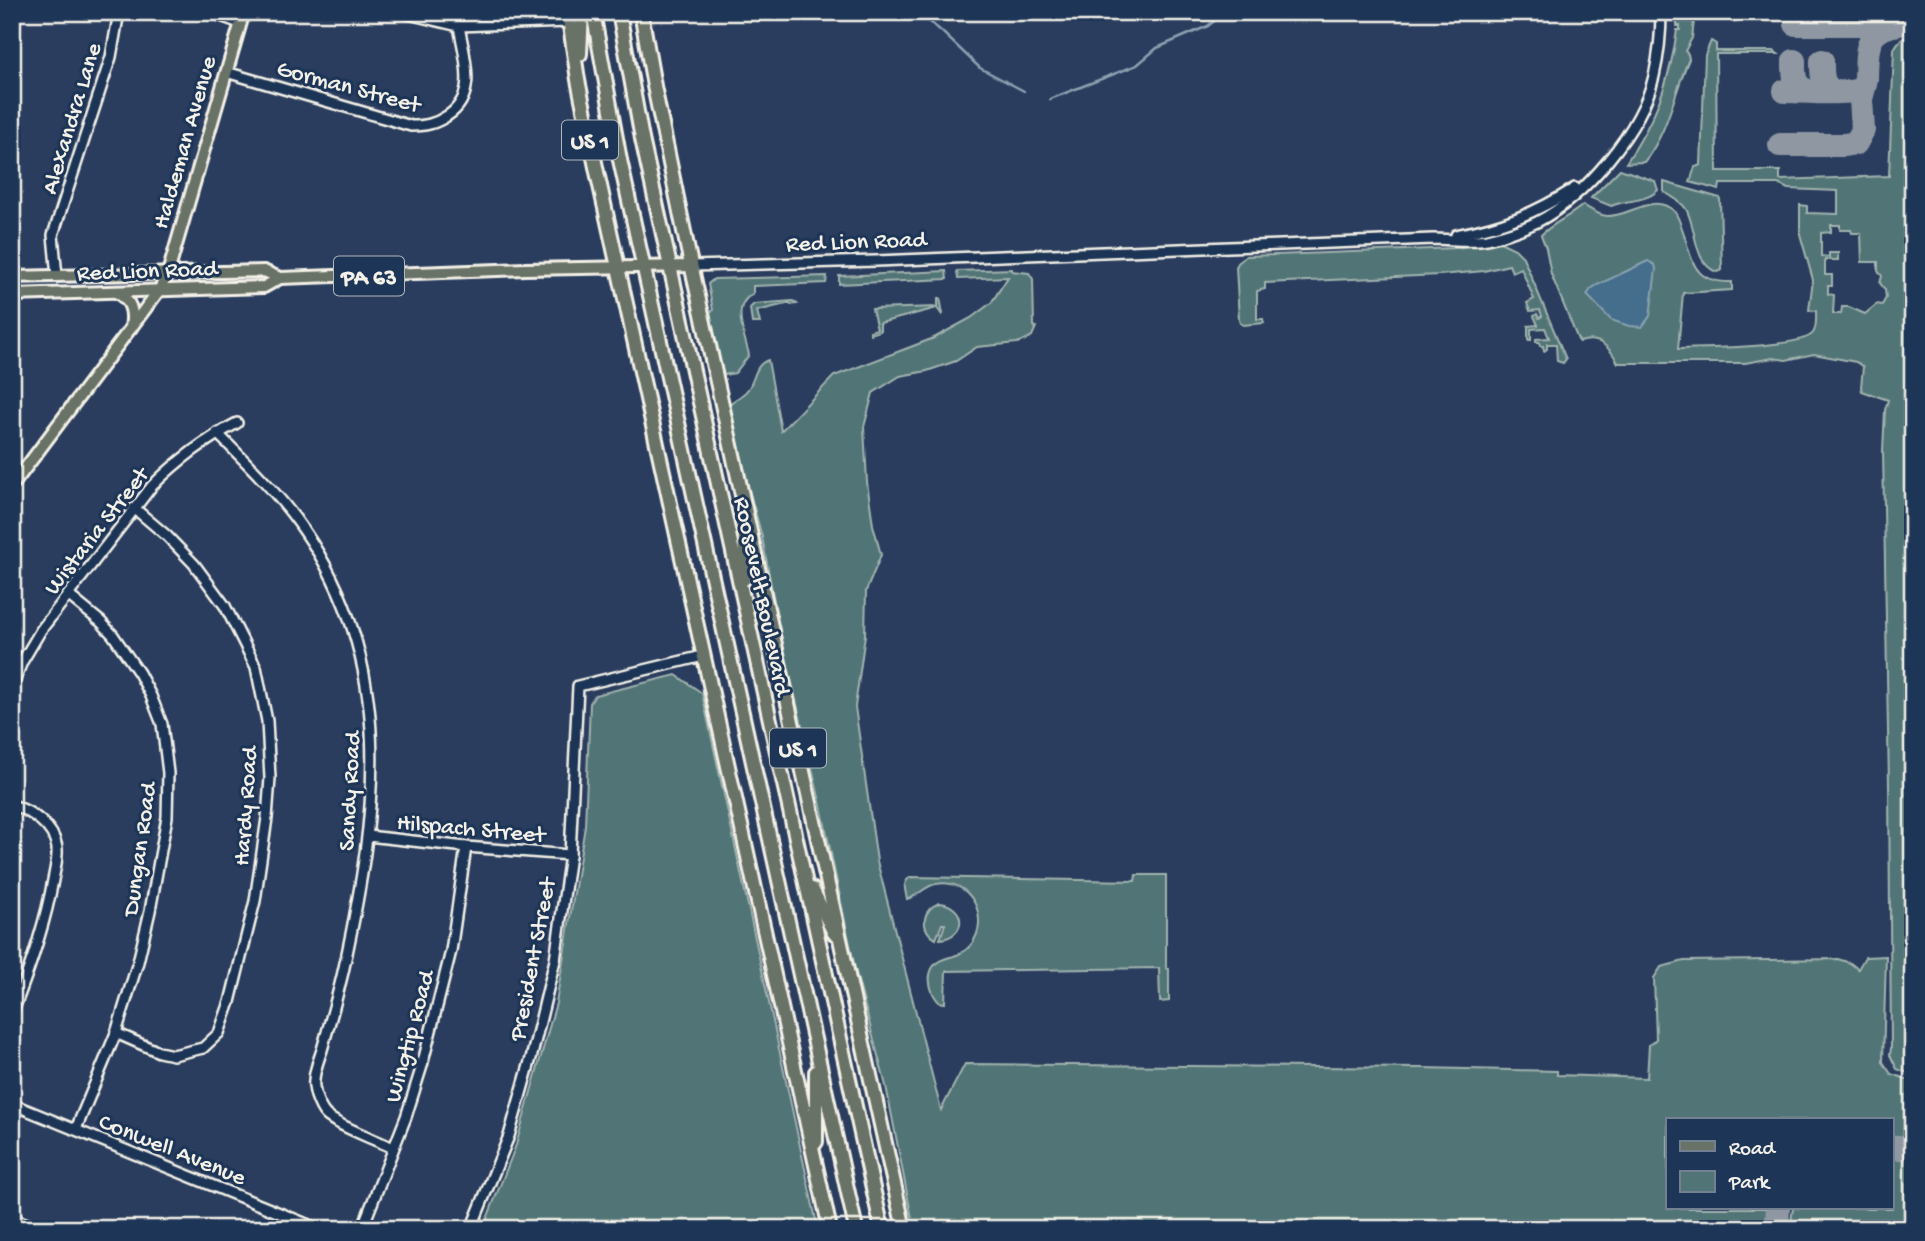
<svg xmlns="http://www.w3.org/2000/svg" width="1925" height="1241" font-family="'Gochi Hand',sans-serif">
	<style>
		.green { fill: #517576; stroke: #a2b3af; stroke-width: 2; fill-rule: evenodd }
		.water { fill: #446d8c; stroke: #8aa2b1; stroke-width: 2 }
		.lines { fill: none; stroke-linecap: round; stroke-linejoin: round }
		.stream { stroke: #8aa2b1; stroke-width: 2.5 }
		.taxiway { stroke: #8f97a3; stroke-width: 24 }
		.minor-casing { stroke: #f4f1e8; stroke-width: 14 }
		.major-casing { stroke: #f4f1e8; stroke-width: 16 }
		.highway-casing { stroke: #f4f1e8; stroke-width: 18 }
		.minor { stroke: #1d3557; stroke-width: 9 }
		.major { stroke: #697266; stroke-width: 10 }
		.highway { stroke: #697266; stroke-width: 12 }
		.labels { text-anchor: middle; stroke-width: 6; stroke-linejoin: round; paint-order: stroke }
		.shield { fill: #1d3557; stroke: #b4b9bc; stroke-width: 2 }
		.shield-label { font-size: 23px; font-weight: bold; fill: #f4f1e8 }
		.street-label { font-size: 24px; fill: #f4f1e8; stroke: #1d3557 }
	</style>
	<rect width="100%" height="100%" fill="#2a3d5e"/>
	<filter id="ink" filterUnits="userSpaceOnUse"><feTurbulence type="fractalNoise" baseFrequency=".0143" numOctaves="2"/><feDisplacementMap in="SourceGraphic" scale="14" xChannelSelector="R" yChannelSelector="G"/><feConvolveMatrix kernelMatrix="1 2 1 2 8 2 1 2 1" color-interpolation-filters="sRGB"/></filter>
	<g filter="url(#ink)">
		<g class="green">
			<path d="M1677 12H1688V18L1704 19 1703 21H1694L1692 38 1685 51 1688 54 1689 59C1674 93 1668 133 1644 162L1626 163C1655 120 1670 82 1677 30H1680V26H1677Z"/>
			<path d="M1913 35V1075L1897 1069 1890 1055 1891 1048 1889 786 1883 451 1885 410 1888 400 1862 391 1861 387 1863 367 1856 362 1814 354 1786 360 1773 358 1745 363H1618C1610 347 1599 336 1580 342L1578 340 1551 274 1546 248 1541 235C1553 223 1569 217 1583 205 1590 209 1598 215 1607 216 1629 217 1653 192 1674 211 1678 216 1681 225 1683 231 1693 262 1693 283 1732 282V290L1683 293 1678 349C1700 348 1802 348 1813 333 1817 328 1816 317 1816 311L1809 310 1813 280 1800 234V205L1807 206V213L1838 214V191L1788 189 1778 184H1720L1719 190 1690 182 1695 167 1701 165 1705 55 1711 41 1716 44V51H1774L1778 54H1716L1717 171H1780V180L1889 176 1894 49C1898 41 1903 36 1913 35ZM1831 225H1840V230H1851L1852 233H1861L1862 262H1878V271L1882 276 1880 283 1885 290 1886 298 1882 305 1877 304 1865 314 1849 307H1842L1841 314H1833L1834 295 1828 294V286H1832V275H1825V260H1838V253H1829V257L1821 256V233L1831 232Z"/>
			<path d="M1620 169 1655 181 1658 190C1645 203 1626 199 1611 206L1591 198Z"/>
			<path d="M1664 182 1720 198 1722 270 1717 272C1693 264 1697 228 1686 209 1681 201 1672 197 1664 192Z"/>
			<polygon points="1498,241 1515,249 1523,257 1566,359 1563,363 1557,361 1556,344 1547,344 1547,349 1544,351 1543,346 1540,346 1539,342 1536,342 1536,339 1549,338 1545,328 1531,329 1531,340 1528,340 1528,326 1538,325 1534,316 1537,314 1539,318 1542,316 1540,310 1530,311 1527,303 1534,299 1521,268 1512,272 1509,265 1484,271 1440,275 1265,283 1265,289 1257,291 1257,319 1263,319 1264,323 1243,325 1240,323 1239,320 1236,267 1238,263 1246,256 1457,248"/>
			<path d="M1012 269V271L1029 273 1033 279 1034 326 1036 327 1032 336 1026 340 1017 343 977 347 956 361 927 371 900 376 873 393 864 427 867 482 873 525 881 555 866 591 865 635 855 707 877 861 941 1110 965 1064 1421 1068 1557 1071V1075L1647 1078 1649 1045 1656 1039 1654 978 1661 967 1684 961 1838 959 1850 963 1858 969 1865 957 1886 956 1883 1062 1891 1074 1913 1081V1137L1892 1136V1120H1668V1208H1767L1766 1229H914L886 1086 855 969 821 806 780 633 762 537 748 486 729 404C736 399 744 395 748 389 756 378 754 365 768 360L781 431 834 376 934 338 971 318 991 303 1008 277 958 279 957 271Z"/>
			<polygon points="946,271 947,279 839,284 839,276"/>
			<path d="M827 276 826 283 753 286V294C730 305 745 336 749 355L735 373 723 375 710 312 713 310 708 284 714 279Z"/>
			<polygon points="938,298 940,298 943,314 942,315 937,308 880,323 880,331 870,334 870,331 877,329 872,309 938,307"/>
			<polygon points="793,301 797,304 791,305 790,303 757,311 760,323 752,323 750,308 754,304"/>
			<polygon points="676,675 702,693 818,1229 483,1229 516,1145 556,1003 585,826 590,703 595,695"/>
			<path d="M1136 875H1166V968L1169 969V1001L1160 1002 1159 968 946 971 945 1003 939 1002C931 994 926 978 933 967 939 956 959 959 970 946 992 920 971 877 936 884 924 886 918 897 907 899 905 889 902 884 910 877L1135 881Z"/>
			<path d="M940 903C967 906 967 937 940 939L945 924H942L936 939C919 930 922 908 940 903Z"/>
			<polygon points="1892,1158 1913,1159 1913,1229 1790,1229 1793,1208 1892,1208"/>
		</g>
		<polygon class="water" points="1648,261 1655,265 1656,269 1650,316 1642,327 1629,326 1611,320 1587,295 1591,289 1597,285"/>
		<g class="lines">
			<g class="stream">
				<polyline points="918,12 941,31 980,68 1024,91"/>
				<polyline points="1050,99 1137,65 1157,48 1208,26 1225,12"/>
			</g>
			<g class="taxiway">
				<polyline points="1796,24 1893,24"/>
				<path d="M1794 61C1794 75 1793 85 1807 91"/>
				<path d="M1822 61C1822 75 1821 85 1835 92"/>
				<path d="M1785 91C1799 91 1850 95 1860 89 1865 86 1864 84 1866 79 1867 51 1864 28 1899 24"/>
				<polyline points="1780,145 1844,145 1856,143 1863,130 1861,99 1865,84"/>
				<polyline points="1892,1148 1913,1148"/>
				<polyline points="1777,1229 1778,1208"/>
			</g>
			<g class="minor-casing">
				<g id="minor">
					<polyline points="209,12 240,23"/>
					<polyline points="400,12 459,26 569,22"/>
					<path d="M226 72 411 126C425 126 435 124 447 116 479 96 464 56 459 26"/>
					<path d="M1456 235C1503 226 1534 214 1575 188"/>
					<path d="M692 266 876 261 1433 239C1450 239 1470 242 1487 239 1504 235 1521 230 1537 222 1585 197 1642 129 1654 76 1659 55 1661 33 1661 12"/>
					<polyline points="57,276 53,235 111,57 119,12"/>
					<path d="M217 433C249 465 280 495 305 532 397 666 377 814 345 963 339 992 330 1021 322 1050 319 1059 314 1071 314 1081 313 1085 315 1092 316 1096 318 1102 322 1111 326 1115 336 1125 378 1141 393 1148"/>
					<polyline points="68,595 101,622 113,635 139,673 151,696 162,724 168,773 167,817 150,911 138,962 116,1033 76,1129"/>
					<path d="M12 687 22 662 41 630 152 486C178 460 205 440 237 423"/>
					<path d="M12 805C31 811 54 826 57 848 58 858 55 870 53 880 45 926 29 971 12 1014"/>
					<polyline points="368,836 466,847 570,855"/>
					<polyline points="116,1033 159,1052 173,1055 203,1048 219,1033 230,1002 255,901 267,818 270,778 267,721 256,667 225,606 194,564 167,536 134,508"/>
					<polyline points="12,1104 319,1229"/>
					<polyline points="12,1218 40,1229"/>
					<polyline points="362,1229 406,1117 422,1066 451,951 466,847"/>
					<polyline points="471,1229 509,1136 533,1051 555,960 570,855 578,686 703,656"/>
				</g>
			</g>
			<g class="major-casing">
				<g id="major">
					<polyline points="12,277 264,271 280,278 525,269 692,266"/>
					<path d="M116 292C131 300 134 311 131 328"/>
					<polyline points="12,295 264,287 280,278"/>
					<polyline points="12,486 160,289 168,273 244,12"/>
				</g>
			</g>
			<g class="highway-casing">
				<g id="highway">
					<polyline points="568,12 578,80 597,172 830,1229"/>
					<polyline points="593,12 620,160 856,1229"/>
					<polyline points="619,12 642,139 882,1229"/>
					<polyline points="641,12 654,86 687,246 904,1229"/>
					<polyline points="580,54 582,12"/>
					<polyline points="744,579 745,531"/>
					<polyline points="812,889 834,933"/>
					<polyline points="816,1072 816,1142"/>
				</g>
			</g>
			<use href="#minor" class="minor"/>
			<use href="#major" class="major"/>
			<use href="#highway" class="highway"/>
		</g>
	</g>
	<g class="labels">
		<g class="shield">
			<rect x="562" y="120.5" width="56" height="39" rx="5"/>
			<rect x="334" y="256.5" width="70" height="39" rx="5"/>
			<rect x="770" y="728.5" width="56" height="39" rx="5"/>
		</g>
		<g class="shield-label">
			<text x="590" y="148">US 1</text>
			<text x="369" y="284">PA 63</text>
			<text x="798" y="756">US 1</text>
		</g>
		<g class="street-label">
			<text transform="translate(349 85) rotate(15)" y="8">Gorman Street</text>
			<text transform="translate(70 118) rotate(-73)" y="8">Alexandra Lane</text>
			<text transform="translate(183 142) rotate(-74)" y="8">Haldeman Avenue</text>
			<text transform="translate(856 240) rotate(-2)" y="8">Red Lion Road</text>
			<text transform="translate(147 269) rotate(-2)" y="8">Red Lion Road</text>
			<text transform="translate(95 530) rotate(-52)" y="8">Wistaria Street</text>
			<text transform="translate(764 596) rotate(78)" y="8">Roosevelt Boulevard</text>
			<text transform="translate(348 791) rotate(-87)" y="8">Sandy Road</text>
			<text transform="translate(244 806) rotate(-86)" y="8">Hardy Road</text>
			<text transform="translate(471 827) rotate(5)" y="8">Hilspach Street</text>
			<text transform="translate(138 849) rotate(-82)" y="8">Dungan Road</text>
			<text transform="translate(531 959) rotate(-79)" y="8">President Street</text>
			<text transform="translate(408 1036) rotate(-75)" y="8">Wingtip Road</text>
			<text transform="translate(173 1148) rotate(22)" y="8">Conwell Avenue</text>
		</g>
	</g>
	<rect width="1925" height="1241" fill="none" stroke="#1d3557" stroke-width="42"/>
	<rect x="21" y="21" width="1883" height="1199" fill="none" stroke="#f4f1e8" stroke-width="2.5" filter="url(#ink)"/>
	<rect x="1666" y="1118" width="228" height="91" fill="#1d3557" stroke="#738091" stroke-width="2"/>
	<rect x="1680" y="1141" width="35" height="10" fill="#697266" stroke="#738091" stroke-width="2"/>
	<text x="1729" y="1154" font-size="21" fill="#f4f1e8">Road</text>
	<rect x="1680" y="1171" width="35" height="21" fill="#517576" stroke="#738091" stroke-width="2"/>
	<text x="1729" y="1188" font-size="21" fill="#f4f1e8">Park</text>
</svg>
